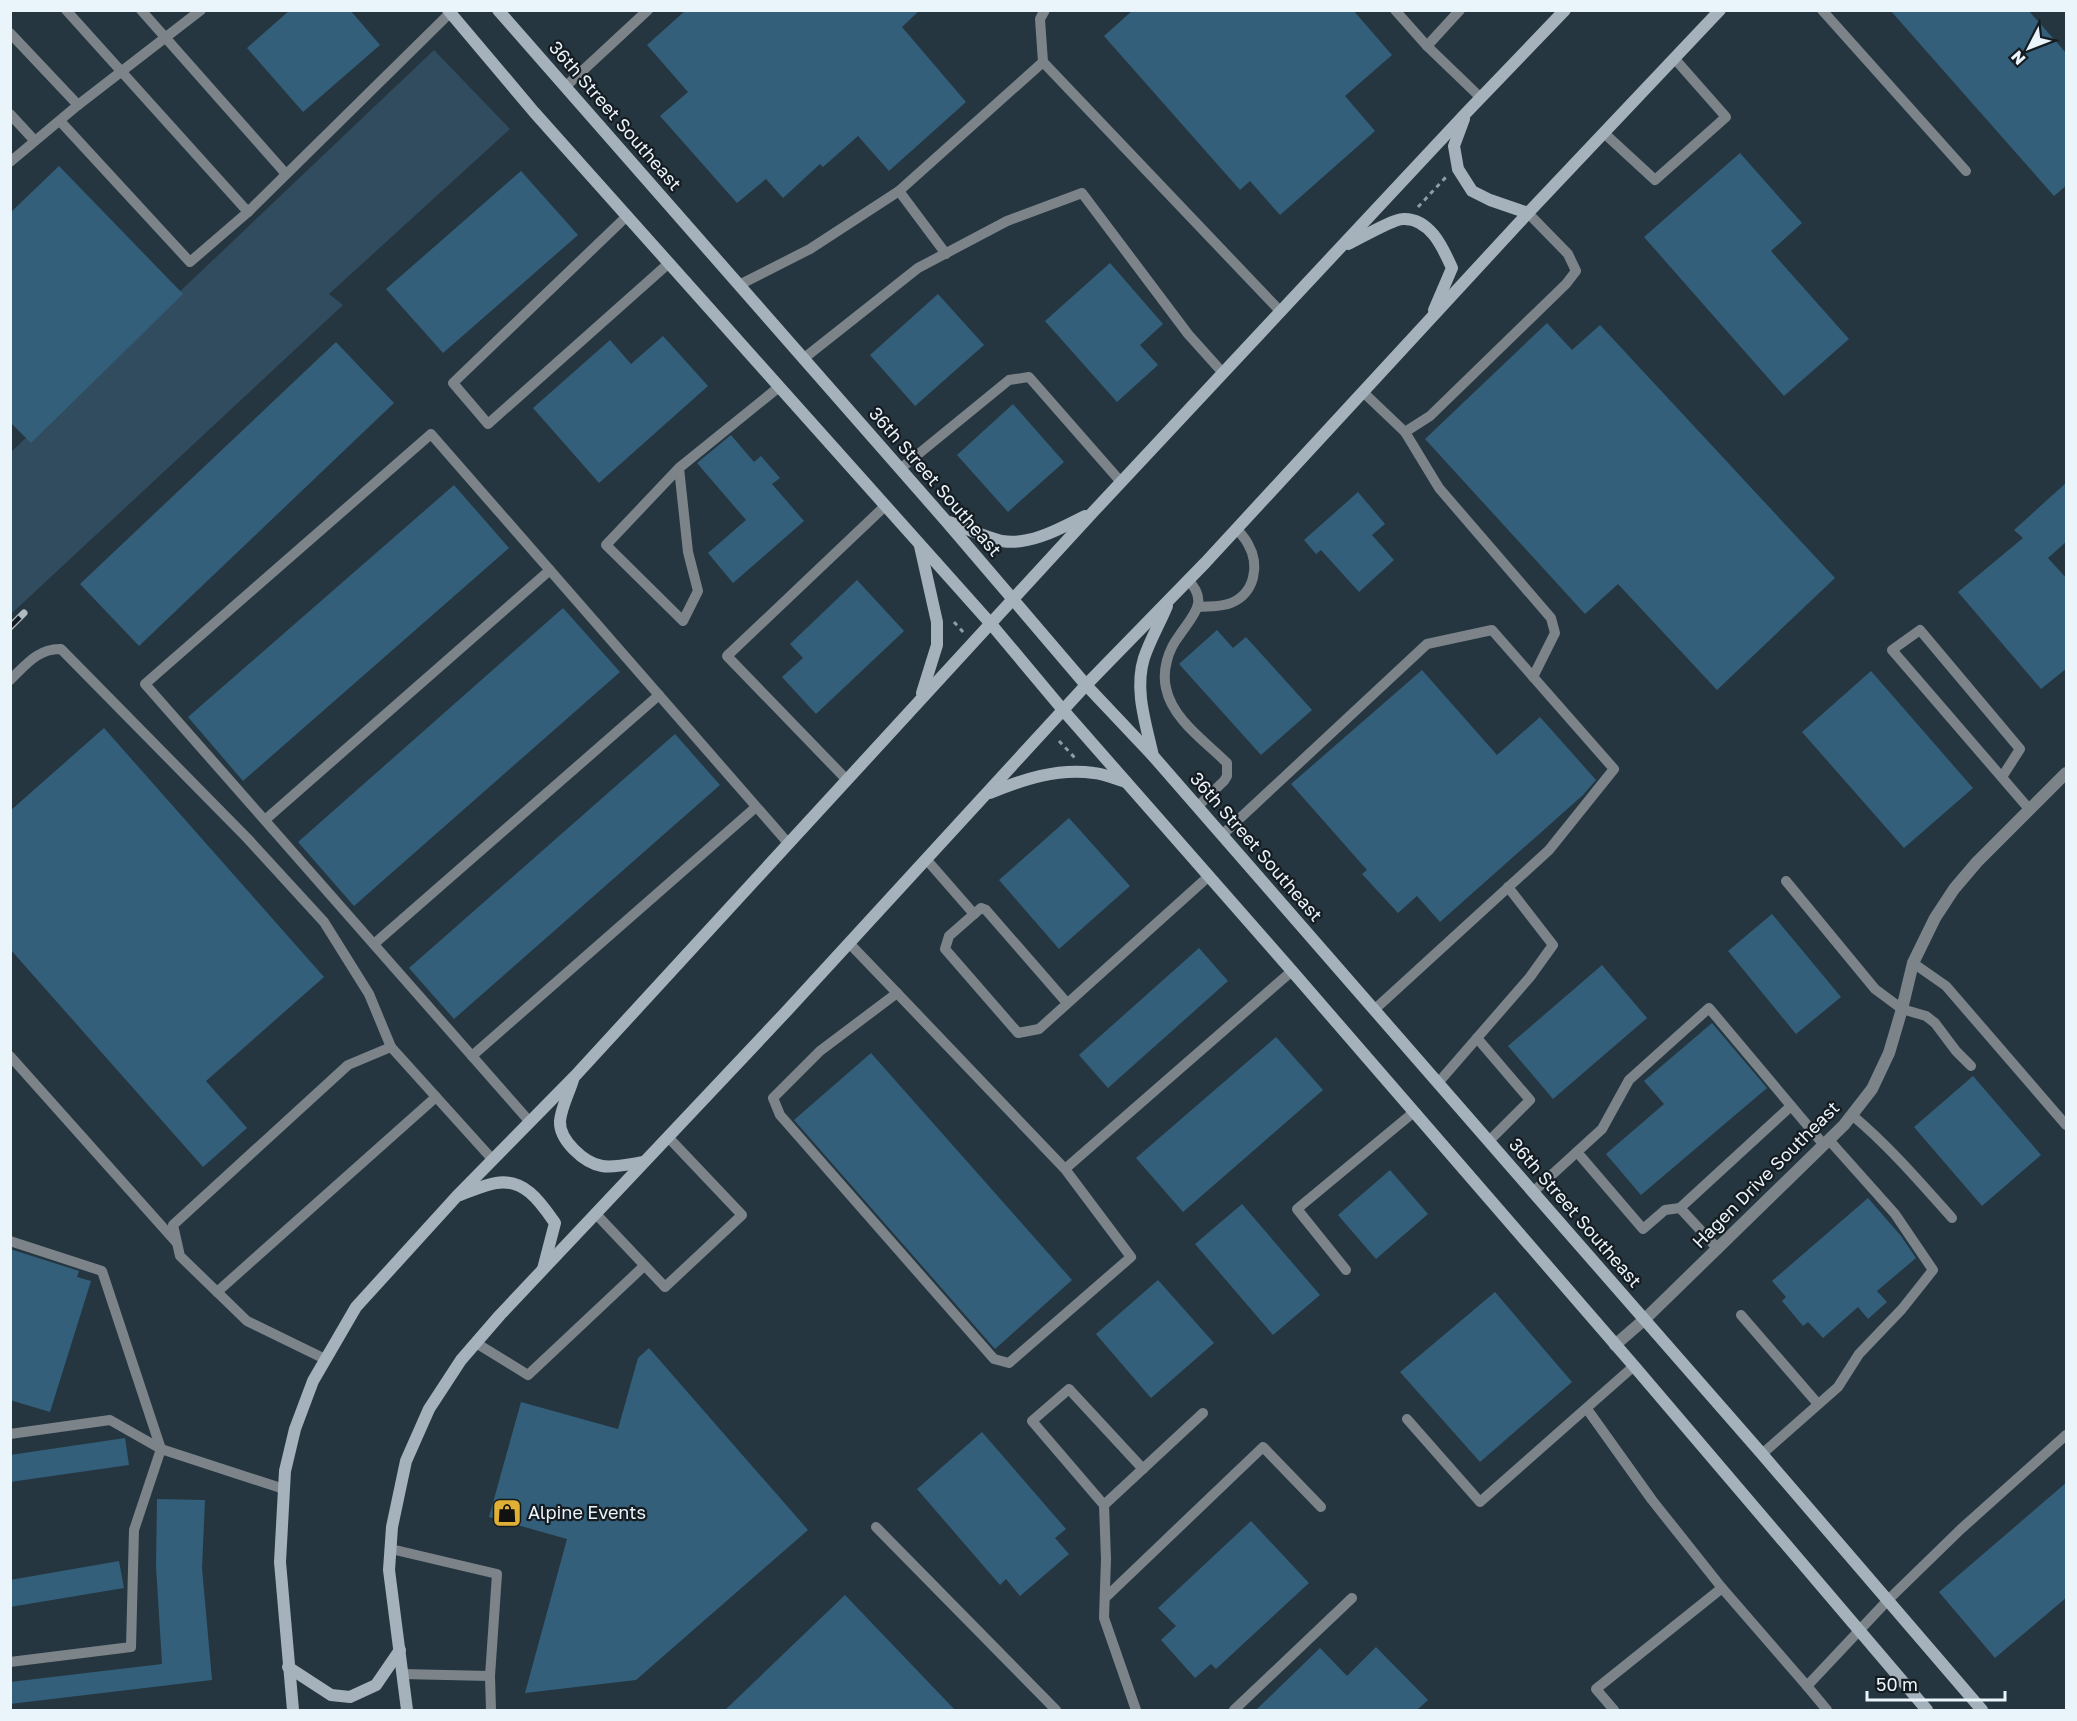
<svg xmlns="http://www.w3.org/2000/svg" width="2077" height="1721" font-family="'Golos Text',sans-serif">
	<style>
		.green { fill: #304c5e }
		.building { fill: #335f7a }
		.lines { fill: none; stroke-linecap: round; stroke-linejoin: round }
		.path { stroke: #909da6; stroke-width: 3; stroke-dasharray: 4.5 4.5; stroke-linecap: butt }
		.lane { stroke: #7c848a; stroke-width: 10 }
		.street { stroke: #7c848a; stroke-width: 12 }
		.secondary { stroke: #a5b2bb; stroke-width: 12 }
		.rail-casing { stroke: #afbbc3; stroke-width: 7 }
		.rail { stroke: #151c21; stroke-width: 4.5; stroke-dasharray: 14; stroke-linecap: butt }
		.labels { text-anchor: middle; stroke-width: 4.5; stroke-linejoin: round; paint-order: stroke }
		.street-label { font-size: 18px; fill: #eaf4fb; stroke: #151c21 }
		.poi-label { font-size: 18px; fill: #eaf4fb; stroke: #151c21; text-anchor: start }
	</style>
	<rect width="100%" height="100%" fill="#253640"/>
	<polygon class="green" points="434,50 510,129 329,294 343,305 11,614 11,452"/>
	<g class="building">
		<polygon points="290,10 350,10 380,45 303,112 247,48"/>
		<polygon points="686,10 920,10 902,27 966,102 889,171 858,136 823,167 820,164 783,198 766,179 737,203 660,116 688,92 647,45"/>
		<polygon points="1133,10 1353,10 1392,55 1345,96 1375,131 1280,215 1250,181 1240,190 1104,36"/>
		<polygon points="1890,10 2028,10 2067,54 2067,185 2054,196"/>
		<polygon points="1740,153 1802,223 1771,251 1849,339 1784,396 1644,237"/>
		<polygon points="59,166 183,294 31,443 10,422 10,213"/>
		<polygon points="521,171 578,235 443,353 386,289"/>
		<polygon points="1110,263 1163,324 1140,345 1158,365 1117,402 1045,321"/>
		<polygon points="938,294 984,345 915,406 870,355"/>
		<polygon points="1547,323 1572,350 1600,325 1835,578 1717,690 1618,584 1585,614 1425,439"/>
		<polygon points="663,336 708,386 599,483 533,408 610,340 631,364"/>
		<polygon points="336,342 394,403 139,646 80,584"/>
		<polygon points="1013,404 1064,462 1008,512 957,455"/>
		<polygon points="731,435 754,462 761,456 780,478 772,484 804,521 733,583 708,553 746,520 697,463"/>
		<polygon points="2067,482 2067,541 2048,558 2067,579 2067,668 2041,689 1958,592 2023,538 2014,530"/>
		<polygon points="454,485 509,548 243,781 188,717"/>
		<polygon points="1358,492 1385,524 1372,535 1394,560 1359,592 1321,550 1316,554 1304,540"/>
		<polygon points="857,580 904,631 816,714 782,677 803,658 790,644"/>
		<polygon points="563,608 620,672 354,906 298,842"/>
		<polygon points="1217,630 1233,648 1246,637 1312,710 1261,755 1179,664"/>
		<polygon points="1422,670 1497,755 1540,717 1596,780 1583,795 1440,922 1417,896 1398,913 1362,874 1367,870 1291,784"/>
		<polygon points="1871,671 1973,788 1904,848 1802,732"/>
		<polygon points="104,728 324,977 206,1081 247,1128 203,1167 10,949 10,811"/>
		<polygon points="675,734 720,785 454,1019 409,968"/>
		<polygon points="1069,818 1130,886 1059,949 999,880"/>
		<polygon points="1772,914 1841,997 1796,1034 1728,951"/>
		<polygon points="1199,948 1228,981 1108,1088 1079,1055"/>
		<polygon points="1602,965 1647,1018 1553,1099 1508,1046"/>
		<polygon points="1712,1023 1767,1088 1641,1195 1606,1154 1664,1104 1644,1081"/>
		<polygon points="1276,1037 1323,1090 1183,1212 1136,1158"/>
		<polygon points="871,1053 1072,1280 995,1349 794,1120"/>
		<polygon points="1973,1076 2041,1155 1982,1206 1914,1127"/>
		<polygon points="1390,1170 1428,1214 1376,1259 1338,1215"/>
		<polygon points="1868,1198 1901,1236 1916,1258 1877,1291 1887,1302 1868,1319 1858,1307 1823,1338 1808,1322 1803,1326 1782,1301 1786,1297 1772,1281"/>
		<polygon points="1242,1204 1320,1295 1273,1335 1195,1244"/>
		<polygon points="10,1249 79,1271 77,1277 91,1281 50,1412 10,1400"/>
		<polygon points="1158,1280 1214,1343 1151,1398 1096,1334"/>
		<polygon points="1495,1292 1572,1382 1480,1462 1400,1372"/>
		<polygon points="649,1348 808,1530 636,1680 525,1693 567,1539 489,1517 521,1402 618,1429 638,1358"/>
		<polygon points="982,1432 1066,1529 1055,1538 1069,1554 1020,1596 1006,1579 1000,1585 917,1489"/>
		<polygon points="125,1438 129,1465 10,1482 10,1455"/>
		<polygon points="2067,1482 2067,1597 1995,1658 1939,1592"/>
		<polygon points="157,1499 205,1500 202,1568 212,1680 10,1704 10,1682 162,1664 156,1566"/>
		<polygon points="1251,1521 1309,1583 1216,1669 1211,1664 1195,1678 1161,1640 1176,1626 1158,1608"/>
		<polygon points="119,1561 124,1588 10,1607 10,1580"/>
		<polygon points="845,1595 955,1710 725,1710"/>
		<polygon points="1376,1647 1428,1700 1417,1710 1256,1710 1320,1648 1347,1676"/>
	</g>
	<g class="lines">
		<g class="path">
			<polyline points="1418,207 1446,177"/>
			<polyline points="954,622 964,633"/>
			<polyline points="1059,741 1075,758"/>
		</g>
		<g class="lane">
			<polyline points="66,10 248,212"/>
			<polyline points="141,10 286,174"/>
			<polyline points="1045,10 1040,19 1043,62 1281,312"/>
			<polyline points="1395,10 1427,46"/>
			<polyline points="1460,10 1427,46 1481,98"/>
			<polyline points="1822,10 1966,171"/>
			<polyline points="10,33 78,105"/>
			<polyline points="565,87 648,10"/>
			<polyline points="10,114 34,140"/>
			<polyline points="60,121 190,262 248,212 453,10"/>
			<polyline points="1604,133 1655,180 1726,117 1674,58"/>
			<polyline points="10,162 78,105 201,10"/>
			<polyline points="899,191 946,254"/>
			<polyline points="627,216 453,383 488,424 669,263"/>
			<polyline points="739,285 810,249 899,191 1043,62"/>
			<polyline points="803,359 918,268 1007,221 1082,193 1188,334 1223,373"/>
			<polyline points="1363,392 1405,432 1430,416 1566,284 1576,271 1568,254 1528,213"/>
			<polyline points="1405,432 1439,488 1551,618 1555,633 1533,677"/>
			<polyline points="679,468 688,552 698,591 683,621 606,545 679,468 779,387"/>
			<polyline points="900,469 1009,380 1029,377 1121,482"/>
			<path d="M1188 580C1210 602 1192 616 1179 636 1168 650 1162 671 1166 688 1172 719 1206 742 1227 763V776L1224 781 1197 807"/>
			<path d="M1198 607C1209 606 1222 607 1231 603 1255 593 1260 565 1248 544 1245 538 1240 533 1237 529"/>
			<path d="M10 680C25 666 38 648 61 649L248 839 324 922 369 994 391 1047"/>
			<polyline points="2002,777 2020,749 1920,630 1892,650 2030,810"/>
			<polyline points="846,779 727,656 885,506"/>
			<polyline points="265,820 550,570"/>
			<polyline points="1222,835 1427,644 1492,630 1614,769 1549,850 1374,1010"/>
			<polyline points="926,859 974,914"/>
			<polyline points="1786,881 1875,989 1902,1009 1926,1016 1935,1023 1956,1051 1971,1066"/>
			<polyline points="849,943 897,993"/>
			<polyline points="374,944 659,695"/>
			<polyline points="1913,963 1946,986 2066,1125"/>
			<polyline points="1067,1003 986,910 981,908 949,936 945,949 1018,1033 1039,1029 1209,876"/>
			<polyline points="1477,1038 1530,1100 1489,1141"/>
			<polyline points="10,1056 176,1242"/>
			<polyline points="472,1056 756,807"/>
			<polyline points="1438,1083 1530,977 1553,945 1508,887"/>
			<path d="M1852 1115C1889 1146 1920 1182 1952 1218"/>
			<polyline points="530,1122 145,684 431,434 788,843"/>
			<polyline points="1577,1152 1643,1229 1665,1210 1680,1208"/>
			<polyline points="1065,1169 897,993 820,1051 773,1098 780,1115 994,1359 1009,1363 1131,1257 1065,1169 1292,971"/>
			<polyline points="1533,1192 1602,1129 1629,1080 1709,1008 1824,1145"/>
			<polyline points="596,1214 665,1287 742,1215 668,1137"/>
			<polyline points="10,1241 102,1271 161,1449 134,1530 131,1647 10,1662"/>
			<polyline points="1718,1249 1680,1208 1791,1106"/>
			<polyline points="1346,1270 1297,1209 1414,1112"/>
			<polyline points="217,1292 436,1097"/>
			<polyline points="1741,1315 1818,1404"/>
			<polyline points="476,1343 528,1375 644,1266"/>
			<polyline points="325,1359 247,1321 180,1256 173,1225 348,1065 391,1047 493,1160"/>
			<polyline points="1587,1409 1652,1500 1722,1588 1596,1689 1614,1710"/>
			<polyline points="1407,1419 1480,1502 1634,1366"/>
			<polyline points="10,1434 110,1420 161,1449 284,1489"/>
			<polyline points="1762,1454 1838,1387 1859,1354 1902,1309 1933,1270 1895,1214 1829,1140"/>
			<polyline points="1104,1505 1032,1421 1069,1389 1143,1469"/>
			<polyline points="876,1527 1056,1710"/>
			<polyline points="391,1549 497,1574 490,1676 402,1674"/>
			<polyline points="1722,1588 1807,1686"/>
			<polyline points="1105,1598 1263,1447 1321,1507"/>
			<polyline points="490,1676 491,1710"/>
			<polyline points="1136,1710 1104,1618 1106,1559 1104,1505 1203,1413"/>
			<polyline points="1234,1710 1352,1598"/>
			<polyline points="1827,1710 1807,1686 1887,1601 1961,1529 2066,1435"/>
		</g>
		<polyline class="street" points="1615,1345 1645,1319 1844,1125 1872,1089 1889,1053 1902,1009 1913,963 1935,918 1954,889 1977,862 2066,773"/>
		<g class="secondary">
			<polyline points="448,10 534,112 991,624 1063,710 1292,971 1634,1366 1927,1710"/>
			<polyline points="498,10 946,521 1086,685 1154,757 1533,1192 1762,1454 1982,1710"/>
			<polyline points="1464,119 1454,146 1458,169 1472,191 1490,200 1528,213"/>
			<path d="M1348 244C1359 239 1393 219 1403 219 1430 218 1443 248 1452 268L1434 310"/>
			<path d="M949 522C966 528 984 537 1002 541 1030 546 1061 528 1085 516"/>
			<polyline points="920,546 937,622 937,645 922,693"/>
			<path d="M1153 756C1146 724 1134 690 1144 658 1150 640 1160 623 1167 606"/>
			<path d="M990 793C1024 779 1057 768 1094 773 1105 774 1116 779 1126 782"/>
			<path d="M573 1080C569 1093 561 1108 560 1121 559 1140 584 1163 602 1166 614 1168 631 1164 644 1162"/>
			<path d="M460 1195C471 1191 484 1185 496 1183 525 1178 541 1203 555 1223L543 1269"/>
			<polyline points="288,1667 331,1695 350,1697 376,1685 400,1650"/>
			<polyline points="293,1710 280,1562 285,1471 295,1429 313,1381 356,1307 457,1196 575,1076 1094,511 1467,112 1565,10"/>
			<polyline points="407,1710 389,1570 392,1527 406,1461 429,1409 461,1360 500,1315 783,1015 1086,685 1205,563 1528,213 1720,10"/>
		</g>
		<g class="rail-casing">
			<polyline id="rail" points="10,627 24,613"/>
		</g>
		<use href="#rail" class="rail"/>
	</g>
	<defs>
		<g id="shop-square" transform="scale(1.5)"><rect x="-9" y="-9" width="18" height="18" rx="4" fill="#dfb034" stroke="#151c21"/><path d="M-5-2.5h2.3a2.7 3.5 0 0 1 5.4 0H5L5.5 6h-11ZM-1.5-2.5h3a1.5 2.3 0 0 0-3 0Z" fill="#111"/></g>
	</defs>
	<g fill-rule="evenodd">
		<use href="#shop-square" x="507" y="1513"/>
	</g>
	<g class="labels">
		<g class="street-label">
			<text transform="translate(615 116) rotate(49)" y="6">36th Street Southeast</text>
			<text transform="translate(935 482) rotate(49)" y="6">36th Street Southeast</text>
			<text transform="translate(1256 847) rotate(49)" y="6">36th Street Southeast</text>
			<text transform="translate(1766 1175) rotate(-45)" y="6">Hagen Drive Southeast</text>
			<text transform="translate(1575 1213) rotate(49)" y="6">36th Street Southeast</text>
		</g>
		<g class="poi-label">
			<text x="528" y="1519">Alpine Events</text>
		</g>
	</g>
	<rect width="2077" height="1721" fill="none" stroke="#eaf4fb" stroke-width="24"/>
	<g transform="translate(2029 48) rotate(228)" stroke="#151c21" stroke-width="4.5" paint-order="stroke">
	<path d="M0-4.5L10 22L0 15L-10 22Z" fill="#eaf4fb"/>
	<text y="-9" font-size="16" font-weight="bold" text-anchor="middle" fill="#eaf4fb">N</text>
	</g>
	<path d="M1867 1691v9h138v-9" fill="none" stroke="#eaf4fb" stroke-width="3"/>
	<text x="1876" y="1691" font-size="18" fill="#eaf4fb" stroke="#151c21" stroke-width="4.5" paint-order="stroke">50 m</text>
</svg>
